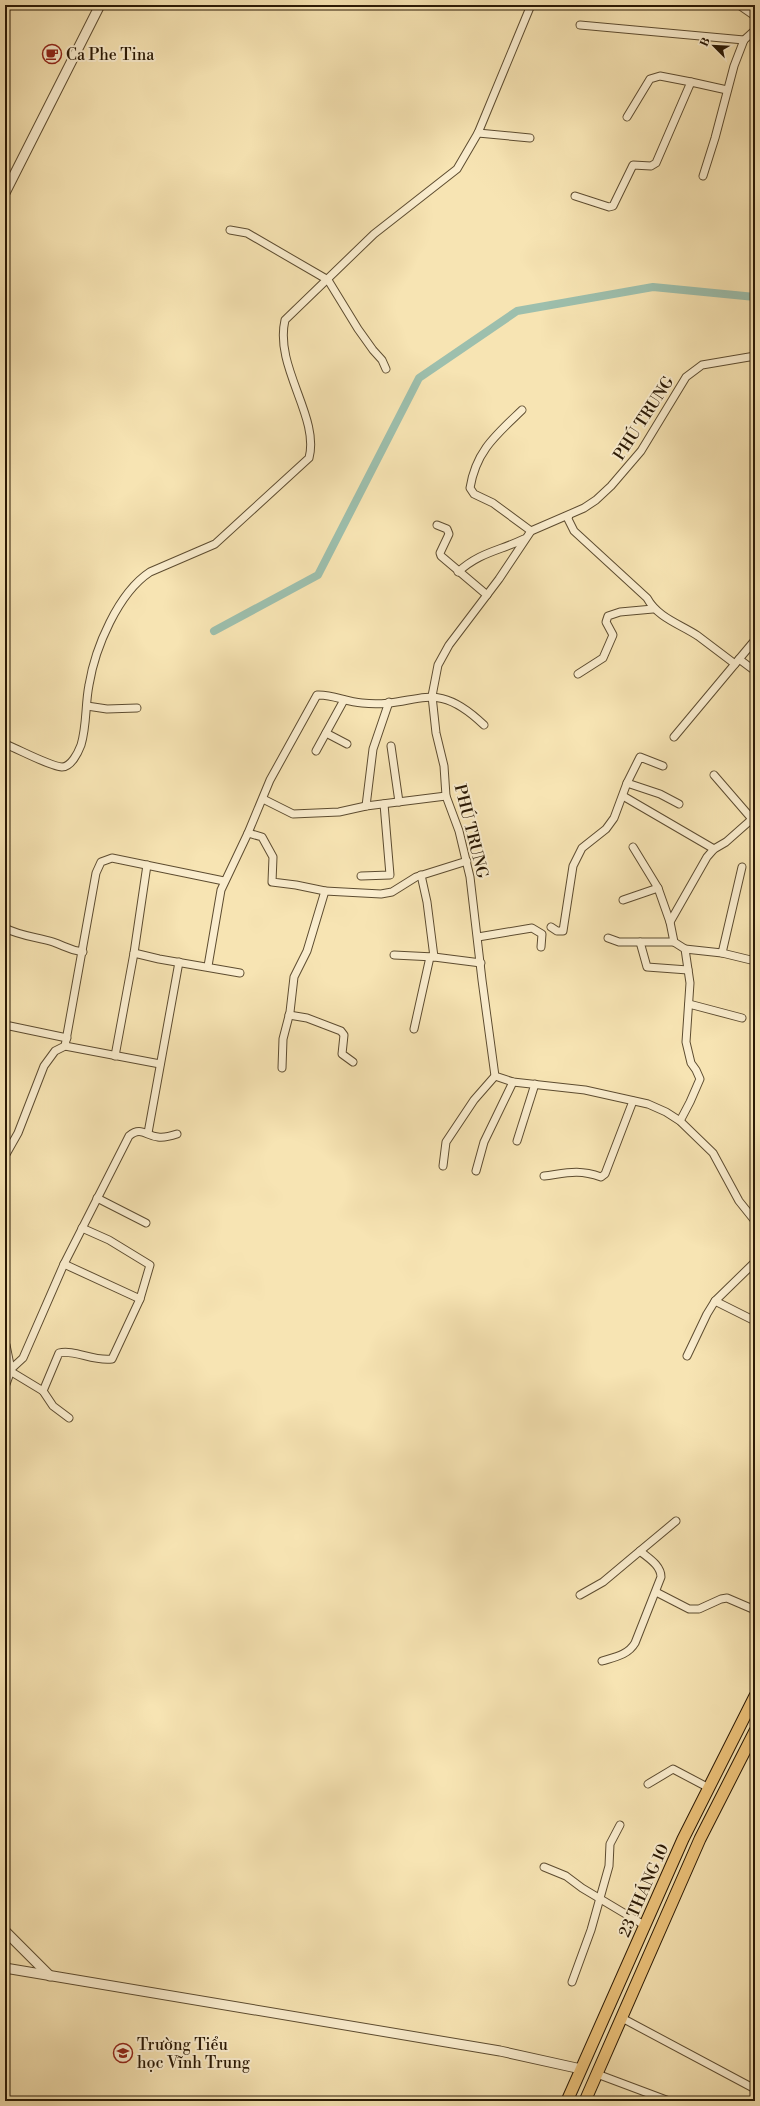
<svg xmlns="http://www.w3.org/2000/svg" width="760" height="2106" font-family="'Libre Bodoni',serif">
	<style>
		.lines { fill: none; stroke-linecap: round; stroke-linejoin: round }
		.canal { stroke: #9dbfad; stroke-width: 8 }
		.minor-casing { stroke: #5d4c30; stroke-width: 9 }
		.tertiary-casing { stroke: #5d4c30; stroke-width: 11 }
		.primary-casing { stroke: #2a1905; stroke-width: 13 }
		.minor { stroke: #faedce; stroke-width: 7 }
		.tertiary { stroke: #faedce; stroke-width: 9 }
		.primary { stroke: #ecc27a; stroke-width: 11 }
		.labels { text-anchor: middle; stroke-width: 4; stroke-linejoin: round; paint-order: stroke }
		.poi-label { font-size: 16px; fill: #2a1905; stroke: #faedce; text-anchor: start }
		.street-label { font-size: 16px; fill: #2a1905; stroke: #faedce }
	</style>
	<rect width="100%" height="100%" fill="#f7e4b3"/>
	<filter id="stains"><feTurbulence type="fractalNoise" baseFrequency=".005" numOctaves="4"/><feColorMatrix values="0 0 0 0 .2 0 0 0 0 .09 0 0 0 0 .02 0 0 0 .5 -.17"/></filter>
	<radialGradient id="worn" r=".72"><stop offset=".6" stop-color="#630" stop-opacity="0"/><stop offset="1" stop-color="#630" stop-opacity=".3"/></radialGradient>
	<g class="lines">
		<polyline class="canal" points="214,631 318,575 419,378 517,311 653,287 755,297"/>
		<g class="minor-casing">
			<g id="minor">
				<polyline points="739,5 755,16"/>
				<polyline points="580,25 744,40"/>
				<polyline points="627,117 650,79 660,76 691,82"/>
				<polyline points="478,133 530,138"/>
				<polyline points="703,176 715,138 734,66 744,40 755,30"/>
				<polyline points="575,196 609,207 613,206 633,165 651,166 656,163 691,82 727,90"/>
				<polyline points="230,230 247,233 328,280 358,329 373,350 382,360 386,369"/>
				<polyline points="755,356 702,365 686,377 641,451 611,486 596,500 584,508 531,531 499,579 449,645 438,665 432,696 436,733 444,766 446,796 459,831 470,877 482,980 495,1076 513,1082 585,1090 648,1104 666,1112 680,1121 713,1153 739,1201 755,1221"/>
				<path d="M522 410C496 435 476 451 470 488L474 494 493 503 531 531"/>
				<path d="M569 515 568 519 574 531 647 598C658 618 680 624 698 636 710 645 723 655 735 664"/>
				<polyline points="437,525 447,529 449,534 440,553 441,556 487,595"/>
				<path d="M458 572C480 552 499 551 524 539"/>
				<polyline points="739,659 755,671"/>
				<polyline points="578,674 603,658 613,635 606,622 608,616 620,612 653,609"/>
				<polyline points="87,706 107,709 137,708"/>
				<polyline points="326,733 347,744"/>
				<polyline points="674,737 755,640"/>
				<path d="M5 744C18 749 49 766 62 767 71 767 78 753 81 745 87 725 85 705 89 685 95 648 118 593 150 572L215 544 309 458C320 417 274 367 285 320L374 234 457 169 478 133 531 5"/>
				<polyline points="391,746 399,802"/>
				<polyline points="316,751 344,700"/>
				<polyline points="627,783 660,794 679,804"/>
				<polyline points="623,796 714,849"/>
				<polyline points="263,799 293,814 339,812 366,806 446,796"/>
				<polyline points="366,806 373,749 389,702"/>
				<path d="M248 833 270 780 317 695C332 694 346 702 362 703 418 709 432 675 484 725"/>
				<polyline points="633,847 658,888 670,922"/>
				<polyline points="421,875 427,902 434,957"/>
				<polyline points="361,876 390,875 384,804"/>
				<polyline points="623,900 658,888"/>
				<polyline points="551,927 557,931 563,931 573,866 582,848 606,829 614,818 627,783 640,757 663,766"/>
				<path d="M5 928C20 936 37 937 53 942 65 946 68 950 83 952"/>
				<polyline points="478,937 532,928 542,934 541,947"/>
				<polyline points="608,938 619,942 674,942"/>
				<polyline points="640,942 647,967 688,970"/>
				<polyline points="685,949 722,953 742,867"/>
				<polyline points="134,953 159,959 240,973"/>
				<polyline points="722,953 755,961"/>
				<polyline points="394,955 434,957 481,963"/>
				<polyline points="208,966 221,890 248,833 262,837 273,857 272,882 296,885 325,891"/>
				<polyline points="689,1004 742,1018"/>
				<polyline points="289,1015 307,1018 341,1031 344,1035 342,1054 353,1062"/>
				<polyline points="5,1025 67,1038"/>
				<polyline points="414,1029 430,957"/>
				<polyline points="65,1046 96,873 101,862 112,858 224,881"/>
				<polyline points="115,1056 134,953 147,865"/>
				<polyline points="282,1068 283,1039 290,1012 294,977 307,951 325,891 381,894 392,892 416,877 467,861"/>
				<polyline points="680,1121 690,1102 700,1079 696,1070 691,1063 686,1042 690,983 685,949 674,942 670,922 707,857 714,849 726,842 752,819 714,775"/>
				<polyline points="148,1133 179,962"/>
				<polyline points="517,1141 535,1084"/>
				<polyline points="5,1156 18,1133 44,1066 55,1051 65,1046 160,1064"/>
				<polyline points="443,1166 446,1142 474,1100 495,1076"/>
				<polyline points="476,1171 484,1142 513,1082"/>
				<path d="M544 1176C567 1173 578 1169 601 1177L605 1174 633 1101"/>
				<polyline points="97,1198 146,1223"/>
				<polyline points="64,1264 140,1299 150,1265 109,1240 82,1228"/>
				<polyline points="715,1301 755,1321"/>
				<polyline points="687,1356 707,1314 715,1301 755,1262"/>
				<polyline points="5,1368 43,1391 53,1406 69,1418"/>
				<path d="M10 1370 23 1358 64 1264 129 1136C141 1126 146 1136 158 1137 164 1138 171 1136 177 1134"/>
				<polyline points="755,1379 755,1377"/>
				<path d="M43 1391 59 1353C74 1349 94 1362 112 1359L140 1299"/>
				<polyline points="656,1592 689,1609 699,1609 721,1599 727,1598 755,1610"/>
				<polyline points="580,1595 603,1582 640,1551"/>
				<path d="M602 1661C615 1657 628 1655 635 1643L661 1577C661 1565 648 1558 640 1551L676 1521"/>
				<polyline points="648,1784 673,1769 709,1788"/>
				<polyline points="544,1867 566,1876 582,1888 644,1925"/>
				<polyline points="572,1982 591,1930 609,1866 610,1844 620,1825"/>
				<polyline points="622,2018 755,2089"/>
				<polyline points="597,2074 669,2101"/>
			</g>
		</g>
		<g class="tertiary-casing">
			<g id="tertiary">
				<polyline points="5,193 100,5"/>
				<polyline points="5,1345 10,1370 5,1384"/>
				<polyline points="5,1931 50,1976"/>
				<polyline points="5,1968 500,2051 581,2069"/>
			</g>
		</g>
		<g class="primary-casing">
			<g id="primary">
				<polyline points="567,2101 683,1839 755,1696"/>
				<polyline points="585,2101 700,1839 755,1731"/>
			</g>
		</g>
		<use href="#minor" class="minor"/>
		<use href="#tertiary" class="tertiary"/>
		<use href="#primary" class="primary"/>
	</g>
	<defs>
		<g id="cafe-ring" transform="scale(1)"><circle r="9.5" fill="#faedce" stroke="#8f2418" stroke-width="1.5"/><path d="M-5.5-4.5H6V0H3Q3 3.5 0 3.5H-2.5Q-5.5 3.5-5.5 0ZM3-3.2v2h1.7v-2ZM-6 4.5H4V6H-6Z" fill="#8f2418"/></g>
		<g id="school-ring" transform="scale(1)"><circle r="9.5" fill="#faedce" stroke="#8f2418" stroke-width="1.5"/><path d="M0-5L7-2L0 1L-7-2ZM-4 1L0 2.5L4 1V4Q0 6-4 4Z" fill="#8f2418"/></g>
	</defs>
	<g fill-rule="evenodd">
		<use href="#cafe-ring" x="52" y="54"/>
		<use href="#school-ring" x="123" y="2053"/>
	</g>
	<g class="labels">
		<g class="poi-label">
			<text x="66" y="60">Ca Phe Tina</text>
			<text x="137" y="2050">Trường Tiểu<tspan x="137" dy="18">học Vĩnh Trung</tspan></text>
		</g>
		<g class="street-label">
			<text transform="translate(643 418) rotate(-57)" y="6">PHÚ TRUNG</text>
			<text transform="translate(472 831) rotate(76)" y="6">PHÚ TRUNG</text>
			<text transform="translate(643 1890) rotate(-66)" y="6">23 THÁNG 10</text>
		</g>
	</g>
	<rect width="760" height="2106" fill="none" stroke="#f7e4b3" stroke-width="20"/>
	<rect x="6" y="6" width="748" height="2094" fill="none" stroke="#2a1905" stroke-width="2"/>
	<rect x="10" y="10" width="740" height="2086" fill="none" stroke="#2a1905"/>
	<g transform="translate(714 46) rotate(294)" stroke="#faedce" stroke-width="3" paint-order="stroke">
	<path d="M0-3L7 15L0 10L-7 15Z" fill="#2a1905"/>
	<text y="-6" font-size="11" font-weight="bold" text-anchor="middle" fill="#2a1905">B</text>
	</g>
	<rect width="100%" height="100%" filter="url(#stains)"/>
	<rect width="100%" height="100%" fill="url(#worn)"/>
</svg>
